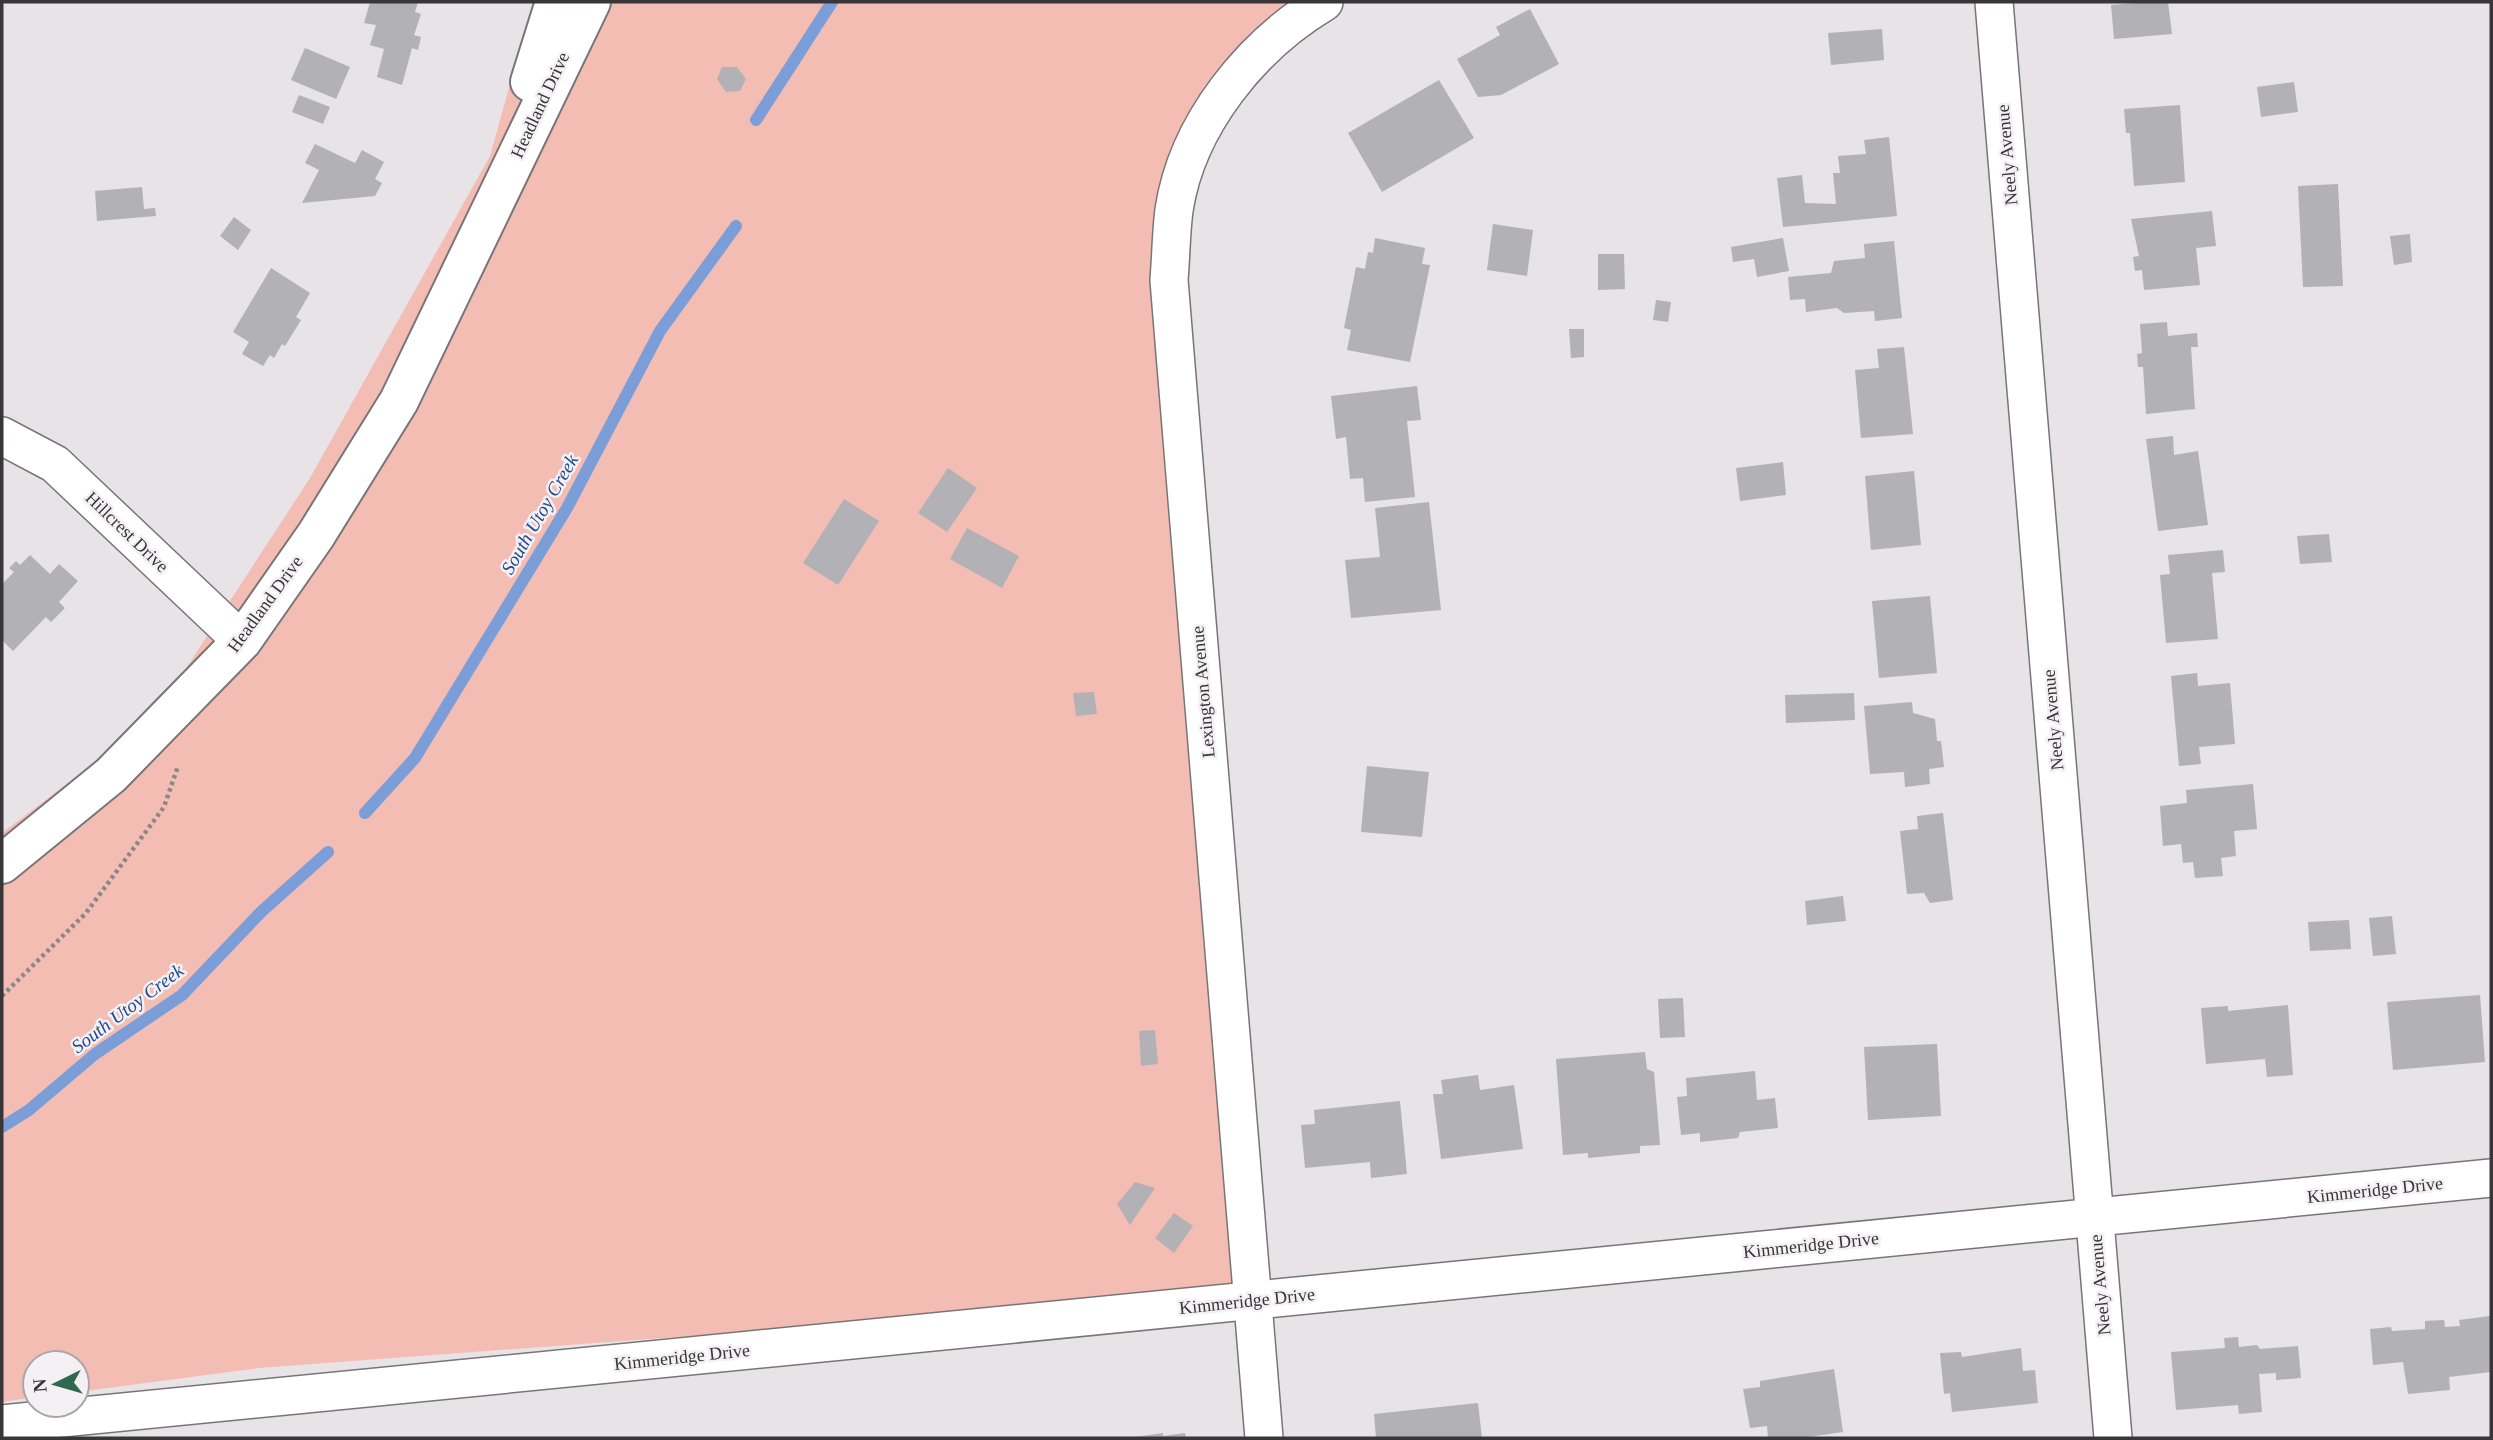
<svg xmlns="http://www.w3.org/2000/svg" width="2493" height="1440" font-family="Georgia,serif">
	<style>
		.green { fill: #f4bdb3 }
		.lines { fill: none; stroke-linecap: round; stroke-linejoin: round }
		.stream { stroke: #7b9dd8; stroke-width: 12 }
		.building { fill: #b2b1b6 }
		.street-casing { stroke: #787578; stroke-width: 40 }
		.secondary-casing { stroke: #787578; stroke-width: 42 }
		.path { stroke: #8a878a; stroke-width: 4.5; stroke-dasharray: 3.5 3.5; stroke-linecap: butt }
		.street { stroke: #fff; stroke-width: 37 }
		.secondary { stroke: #fff; stroke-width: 38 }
		.labels { text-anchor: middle; stroke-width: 5; stroke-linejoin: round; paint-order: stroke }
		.street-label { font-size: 18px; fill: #383638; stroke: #f4f0f4 }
		.water-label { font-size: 19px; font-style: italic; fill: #22498f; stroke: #f4f0f4 }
	</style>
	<rect width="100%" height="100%" fill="#e7e3e7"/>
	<polygon class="green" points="533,2 1315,2 1169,173 1255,1294 259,1368 77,1392 77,1363 35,1363 35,1397 2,1402 2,833 153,719 310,478 490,156"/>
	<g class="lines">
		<g class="stream">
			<polyline points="756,120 832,2"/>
			<polyline points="365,813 415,758 567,508 660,331 736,226"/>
			<polyline points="2,1127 29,1110 95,1054 182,995 261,912 328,852"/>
		</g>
	</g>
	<g class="building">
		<polygon points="370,2 418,2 415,12 421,14 414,35 421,37 418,50 412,48 402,85 377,77 384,49 370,45 376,25 364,23"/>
		<polygon points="2149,2 2168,2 2172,34 2114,39 2111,5"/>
		<polygon points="1530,9 1559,64 1501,95 1478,97 1457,59 1500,35 1496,27"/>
		<polygon points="1882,29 1884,60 1831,65 1828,33"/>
		<polygon points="305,48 350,67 336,99 291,80"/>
		<polygon points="722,67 737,67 746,79 740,91 726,92 717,79"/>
		<polygon points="1439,80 1474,138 1382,192 1348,133"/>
		<polygon points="2294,82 2298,112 2261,117 2257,87"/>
		<polygon points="299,95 330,107 323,124 292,112"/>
		<polygon points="2180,105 2185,182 2134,186 2130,133 2126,133 2124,109"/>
		<polygon points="1889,137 1897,216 1783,227 1777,178 1802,175 1805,203 1836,204 1833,173 1840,173 1838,156 1866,154 1864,140"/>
		<polygon points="315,144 355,163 362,150 384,162 375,179 382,183 375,196 302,203 319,170 305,163"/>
		<polygon points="2338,184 2343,286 2303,287 2298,186"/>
		<polygon points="142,187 144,209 155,208 156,216 97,221 95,191"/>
		<polygon points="2212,211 2216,246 2196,248 2200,285 2144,290 2142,270 2135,271 2133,257 2139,256 2131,219"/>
		<polygon points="234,217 251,230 238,250 220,236"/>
		<polygon points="1493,224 1533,230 1527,276 1487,270"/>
		<polygon points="2410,234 2412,262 2394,265 2390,236"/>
		<polygon points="1375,238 1425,248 1422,264 1430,265 1410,362 1347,350 1351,330 1344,328 1356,267 1365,269 1368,252 1373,253"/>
		<polygon points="1783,238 1789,271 1757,277 1754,259 1733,262 1731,247"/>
		<polygon points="1894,241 1902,318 1875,321 1874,311 1844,313 1837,308 1806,312 1805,299 1790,300 1788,277 1831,273 1834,261 1865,258 1864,244"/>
		<polygon points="1598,254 1624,254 1625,289 1598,290"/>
		<polygon points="271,268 310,293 296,317 301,320 285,346 282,344 274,358 270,355 263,366 242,354 249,342 233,332"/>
		<polygon points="1656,300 1671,302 1668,322 1653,320"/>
		<polygon points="2167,322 2168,336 2197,333 2198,347 2191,347 2195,409 2146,414 2143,367 2138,367 2137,354 2142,353 2140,324"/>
		<polygon points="1569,329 1584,329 1584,357 1571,358"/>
		<polygon points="1904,347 1913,434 1861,438 1855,370 1879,368 1877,349"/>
		<polygon points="1417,386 1421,420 1407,421 1415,497 1365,502 1363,478 1350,479 1346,437 1336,439 1331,396"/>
		<polygon points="2173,436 2174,455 2198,451 2208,525 2158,531 2146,439"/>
		<polygon points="1783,462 1786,495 1740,501 1736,468"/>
		<polygon points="948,468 977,488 947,532 918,513"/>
		<polygon points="1914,471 1921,545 1871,550 1865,476"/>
		<polygon points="844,499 879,521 838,585 803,563"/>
		<polygon points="1429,502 1441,610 1351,618 1345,560 1380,557 1375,508"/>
		<polygon points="967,528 1019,556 1002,588 950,559"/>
		<polygon points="2329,534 2332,562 2300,564 2297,536"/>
		<polygon points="2223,550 2225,572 2212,573 2218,639 2166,643 2160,575 2170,574 2168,555"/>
		<polygon points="30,555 50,574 59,564 78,581 59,602 65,608 51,622 46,617 13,651 2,640 2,584 14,572 9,568 16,561 20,565"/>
		<polygon points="1930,596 1937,673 1879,678 1872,601"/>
		<polygon points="2197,673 2198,686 2230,683 2235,744 2199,747 2201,764 2179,766 2171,676"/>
		<polygon points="1094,692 1097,714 1076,716 1073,693"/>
		<polygon points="1854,693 1855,720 1786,723 1785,695"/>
		<polygon points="1912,702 1913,713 1935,719 1937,741 1941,741 1944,767 1929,769 1930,784 1905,787 1904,772 1870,774 1864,706"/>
		<polygon points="1367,766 1429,772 1422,837 1361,832"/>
		<polygon points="2253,784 2257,829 2234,831 2236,856 2221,858 2223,876 2195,878 2193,862 2183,863 2181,844 2163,846 2160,806 2187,803 2186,790"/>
		<polygon points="1943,813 1953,900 1930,903 1924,893 1907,894 1900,831 1918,829 1917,816"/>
		<polygon points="1843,896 1846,921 1807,925 1805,901"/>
		<polygon points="2392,916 2396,954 2373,956 2369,918"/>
		<polygon points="2349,920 2351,949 2310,951 2308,922"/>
		<polygon points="2480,995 2485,1062 2393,1070 2387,1002"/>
		<polygon points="1683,998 1685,1037 1660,1038 1658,999"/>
		<polygon points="2288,1005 2293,1075 2267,1077 2265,1059 2206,1064 2201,1008 2228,1006 2228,1011"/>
		<polygon points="1155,1030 1158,1064 1141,1066 1139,1031"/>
		<polygon points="1937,1044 1941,1116 1868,1120 1864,1047"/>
		<polygon points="1645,1052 1647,1069 1654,1072 1660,1145 1640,1146 1640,1153 1588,1158 1588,1153 1563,1155 1556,1059"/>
		<polygon points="1755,1071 1757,1100 1775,1098 1778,1128 1740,1132 1738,1138 1700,1142 1700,1133 1681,1135 1677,1097 1687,1096 1686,1078"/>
		<polygon points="1478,1075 1480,1090 1514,1085 1523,1149 1441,1159 1433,1094 1443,1094 1441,1080"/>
		<polygon points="1400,1101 1407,1174 1371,1178 1370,1162 1305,1168 1301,1125 1315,1124 1314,1110"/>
		<polygon points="1135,1182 1155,1188 1130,1225 1117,1204"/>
		<polygon points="1174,1213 1193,1226 1174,1253 1155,1238"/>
		<polygon points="2490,1316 2491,1372 2449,1377 2450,1390 2408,1394 2403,1362 2373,1365 2370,1329 2391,1327 2392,1331 2425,1329 2425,1321 2444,1320 2445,1327 2460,1326 2459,1320"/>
		<polygon points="2238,1337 2239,1347 2257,1345 2260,1349 2298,1346 2301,1378 2276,1380 2276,1373 2259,1374 2262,1412 2239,1414 2238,1405 2176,1410 2171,1352 2225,1348 2224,1338"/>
		<polygon points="2021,1348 2023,1371 2035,1370 2038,1403 1952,1412 1950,1393 1944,1394 1940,1353 1961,1352 1962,1357"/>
		<polygon points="1834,1369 1843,1432 1801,1438 1768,1438 1767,1426 1750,1428 1743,1389 1760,1387 1760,1381"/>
		<polygon points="1478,1403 1482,1438 1376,1438 1374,1414"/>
		<polygon points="1163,1433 1163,1436 1185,1433 1186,1438 1128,1438"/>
	</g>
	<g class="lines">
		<g class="street-casing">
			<g id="street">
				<polyline points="1994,2 2113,1438"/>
				<polyline points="2,436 55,464 242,641"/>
				<polyline points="2,1424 2491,1178"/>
				<path d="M1264 1438 1169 280C1171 257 1171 233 1174 210 1187 124 1252 45 1324 2"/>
			</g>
		</g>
		<g class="secondary-casing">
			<g id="secondary">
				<polyline points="530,82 555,2"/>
				<polyline points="2,864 111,775 242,641 316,535 399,401 591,2"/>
			</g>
		</g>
		<polyline class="path" points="2,996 86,913 164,807 178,766"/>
		<use href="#street" class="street"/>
		<use href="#secondary" class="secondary"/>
	</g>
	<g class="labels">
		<g class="street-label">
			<text transform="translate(540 105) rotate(-65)" y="6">Headland Drive</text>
			<text transform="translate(2007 155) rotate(-95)" y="6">Neely Avenue</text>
			<text transform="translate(127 532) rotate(44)" y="6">Hillcrest Drive</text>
			<text transform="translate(265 604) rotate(-54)" y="6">Headland Drive</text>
			<text transform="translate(1203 692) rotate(-95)" y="6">Lexington Avenue</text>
			<text transform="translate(2053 720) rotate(-95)" y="6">Neely Avenue</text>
			<text transform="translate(2375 1190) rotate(-6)" y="6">Kimmeridge Drive</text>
			<text transform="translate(1811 1245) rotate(-6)" y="6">Kimmeridge Drive</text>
			<text transform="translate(2100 1285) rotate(-95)" y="6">Neely Avenue</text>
			<text transform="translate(1247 1301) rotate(-6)" y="6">Kimmeridge Drive</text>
			<text transform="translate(682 1357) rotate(-6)" y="6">Kimmeridge Drive</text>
		</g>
		<g class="water-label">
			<text transform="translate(539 514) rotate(-60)" y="7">South Utoy Creek</text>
			<text transform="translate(127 1008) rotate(-37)" y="7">South Utoy Creek</text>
		</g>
	</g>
	<rect width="2493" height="1440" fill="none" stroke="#383638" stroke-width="7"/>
	<g transform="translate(56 1384) rotate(265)"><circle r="33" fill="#f4f0f4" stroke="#a9a6a9" stroke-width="2"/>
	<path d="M0-5L12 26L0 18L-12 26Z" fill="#2f6951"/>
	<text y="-10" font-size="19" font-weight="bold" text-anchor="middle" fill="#383638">N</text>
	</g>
</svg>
